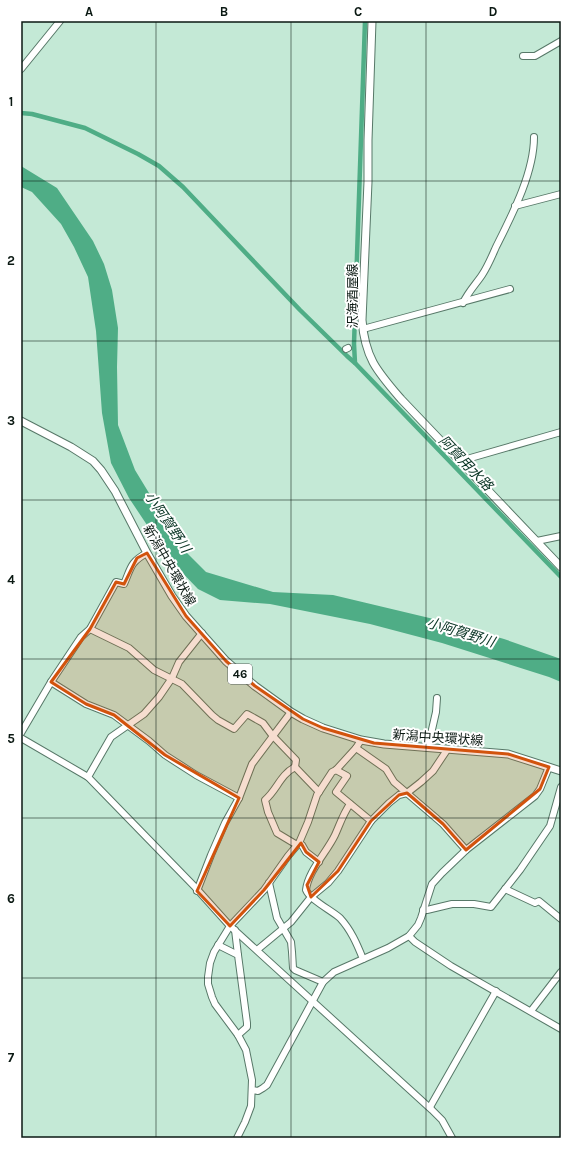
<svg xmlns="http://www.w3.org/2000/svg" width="582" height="1159" font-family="Karla,'Noto Sans JP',sans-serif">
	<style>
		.water { fill: #4fad86 }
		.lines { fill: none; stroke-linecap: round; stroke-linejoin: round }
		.canal { stroke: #4fad86; stroke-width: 4.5 }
		.minor-casing { stroke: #577868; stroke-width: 8 }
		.major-casing { stroke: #577868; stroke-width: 9 }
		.minor { stroke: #fff; stroke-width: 6 }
		.major { stroke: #fff; stroke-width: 7 }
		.marked { fill: #d2530d; fill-opacity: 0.2; stroke: #d2530d; stroke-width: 3; stroke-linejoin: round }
		.grid { fill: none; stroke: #0b1913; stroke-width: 1; stroke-opacity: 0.55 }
		.labels { text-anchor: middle; stroke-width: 4; stroke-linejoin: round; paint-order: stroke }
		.shield { fill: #fff; stroke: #545e5a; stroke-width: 1 }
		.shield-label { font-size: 12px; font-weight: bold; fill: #0b1913 }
		.street-label { font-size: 13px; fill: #0b1913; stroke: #fff }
		.water-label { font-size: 14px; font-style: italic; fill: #093424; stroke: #fff }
		.neatline { fill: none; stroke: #0b1913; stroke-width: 1.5 }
		.grid-label { font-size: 13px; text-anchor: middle; font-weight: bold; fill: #0b1913 }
	</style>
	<rect width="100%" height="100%" fill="#c4e9d6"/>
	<polygon class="water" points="21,166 57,188 93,241 104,264 112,290 118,328 117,367 118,425 135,470 183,549 206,572 273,592 333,595 442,621 504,639 561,659 561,682 549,677 442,643 370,624 270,604 220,600 198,589 171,561 129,498 111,463 102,413 96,331 88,277 74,247 61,224 32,192 21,187"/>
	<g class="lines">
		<g class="canal">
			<polyline points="21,113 32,114 85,128 138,154 159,166 183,187 300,310 347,356 355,363 561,577"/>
			<polyline points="355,363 354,344 365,21"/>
		</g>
		<g class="minor-casing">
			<g id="minor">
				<polyline points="523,56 535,56 561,41"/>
				<polyline points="21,69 60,21"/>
				<polyline points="515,206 561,194"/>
				<path d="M463 303C468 292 476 284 482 275 488 266 492 256 496 247 512 215 534 173 534 137"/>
				<polyline points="363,329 510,289"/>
				<polyline points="346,349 348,348"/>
				<polyline points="460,461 561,432"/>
				<polyline points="537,541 561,536"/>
				<polyline points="90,629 129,648 154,670 182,684 212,715 218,720 234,729 247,714 263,723 272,735 296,760 295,767"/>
				<polyline points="51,682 86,704 114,715 149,741 165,755 196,775 239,798"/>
				<path d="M21 733 51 682 81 637 90 629 116 582 124 584C131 568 130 562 147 553"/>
				<polyline points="21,738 88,777 195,887 230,926 432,1110 442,1120 452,1138"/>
				<polyline points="428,747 436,712 437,698"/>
				<polyline points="356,748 386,769 394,782 443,824 466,850"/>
				<path d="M295 767C280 775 277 790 265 800L268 812 277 833 297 845"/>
				<polyline points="295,767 319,792"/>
				<polyline points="336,770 347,776 336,792 371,821 389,803 399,795 407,793 421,782 433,771 447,750"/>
				<polyline points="88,777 111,737 144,714 159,697 172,678 179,662 202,633"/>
				<path d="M350 804C343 814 340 824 335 835 327 852 308 871 306 890 310 900 331 910 340 918 351 930 357 944 363 959"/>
				<polyline points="299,843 302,845 306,852 319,862"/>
				<polyline points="269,883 277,918 291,942 292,952 293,968 295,970 323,982"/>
				<polyline points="505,889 535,903 539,901 561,919"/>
				<polyline points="197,891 211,855 225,823 239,798 252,764 291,712"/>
				<polyline points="423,910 427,910 452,904 474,904 491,907 520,870 550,826 561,787"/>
				<polyline points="235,930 238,955"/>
				<polyline points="409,936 415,942 451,966 561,1029"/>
				<polyline points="218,945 238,955 247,1023 247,1027 238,1035"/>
				<polyline points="257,950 291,922 311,897 328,883 338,871 371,821"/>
				<polyline points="531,1011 561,972"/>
				<polyline points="252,1090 258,1091 263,1088 267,1085 323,982 334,972 388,948 409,936 418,925 421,918 432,884 442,873 466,850 535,796 540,789 549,767"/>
				<polyline points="430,1107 496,991"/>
				<polyline points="237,1138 245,1122 251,1106 252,1080 246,1050 238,1035 215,1004 212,997 208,984 208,977 210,963 214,952 230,926 264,890 288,856 299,843 308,822 317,795 332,772 336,770 356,748 361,740"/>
			</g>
		</g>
		<g class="major-casing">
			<g id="major">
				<path d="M372 21 368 140V182L362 320C365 358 377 371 401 399L561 567"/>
				<polyline points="21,421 71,447 93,461 101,470 115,491 147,553 172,596 186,616 226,661 255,686 291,712 303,719 323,728 361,740 384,744 508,754 561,771"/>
			</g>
		</g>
		<use href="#minor" class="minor"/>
		<use href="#major" class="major"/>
	</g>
	<path class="marked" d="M147 553 186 616 226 661 255 686 303 719 323 728 374 743 508 754 549 767 540 789 466 850 443 824 407 793 399 795 371 821 338 871 311 897 307 885 319 862 306 852 301 843 264 890 230 926 197 891 239 798 165 755 114 715 86 704 51 682 90 629 116 582 124 584 137 558Z"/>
	<path class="grid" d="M156 21V1138M291 21V1138M426 21V1138M21 181H561M21 341H561M21 500H561M21 659H561M21 818H561M21 978H561"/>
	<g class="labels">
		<rect class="shield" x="228" y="664" width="24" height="20" rx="3"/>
		<g class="shield-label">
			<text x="240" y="678">46</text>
		</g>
		<g class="street-label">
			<text transform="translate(352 296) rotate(-90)" y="5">沢海酒屋線</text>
			<text transform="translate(170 565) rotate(60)" y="5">新潟中央環状線</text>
			<text transform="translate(438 737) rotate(4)" y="5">新潟中央環状線</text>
		</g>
		<g class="water-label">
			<text transform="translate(466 463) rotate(46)" y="5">阿賀用水路</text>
			<text transform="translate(168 522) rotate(56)" y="5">小阿賀野川</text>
			<text transform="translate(461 632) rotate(17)" y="5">小阿賀野川</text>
		</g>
	</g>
	<rect width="582" height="1159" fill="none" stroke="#ffffff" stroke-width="44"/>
	<rect x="22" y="22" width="538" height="1115" class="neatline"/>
	<g class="grid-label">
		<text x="89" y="16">A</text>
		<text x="224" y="16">B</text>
		<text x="358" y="16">C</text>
		<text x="493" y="16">D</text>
		<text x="11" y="106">1</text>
		<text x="11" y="265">2</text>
		<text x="11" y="425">3</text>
		<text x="11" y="584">4</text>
		<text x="11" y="743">5</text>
		<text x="11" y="903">6</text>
		<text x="11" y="1062">7</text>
	</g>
</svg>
